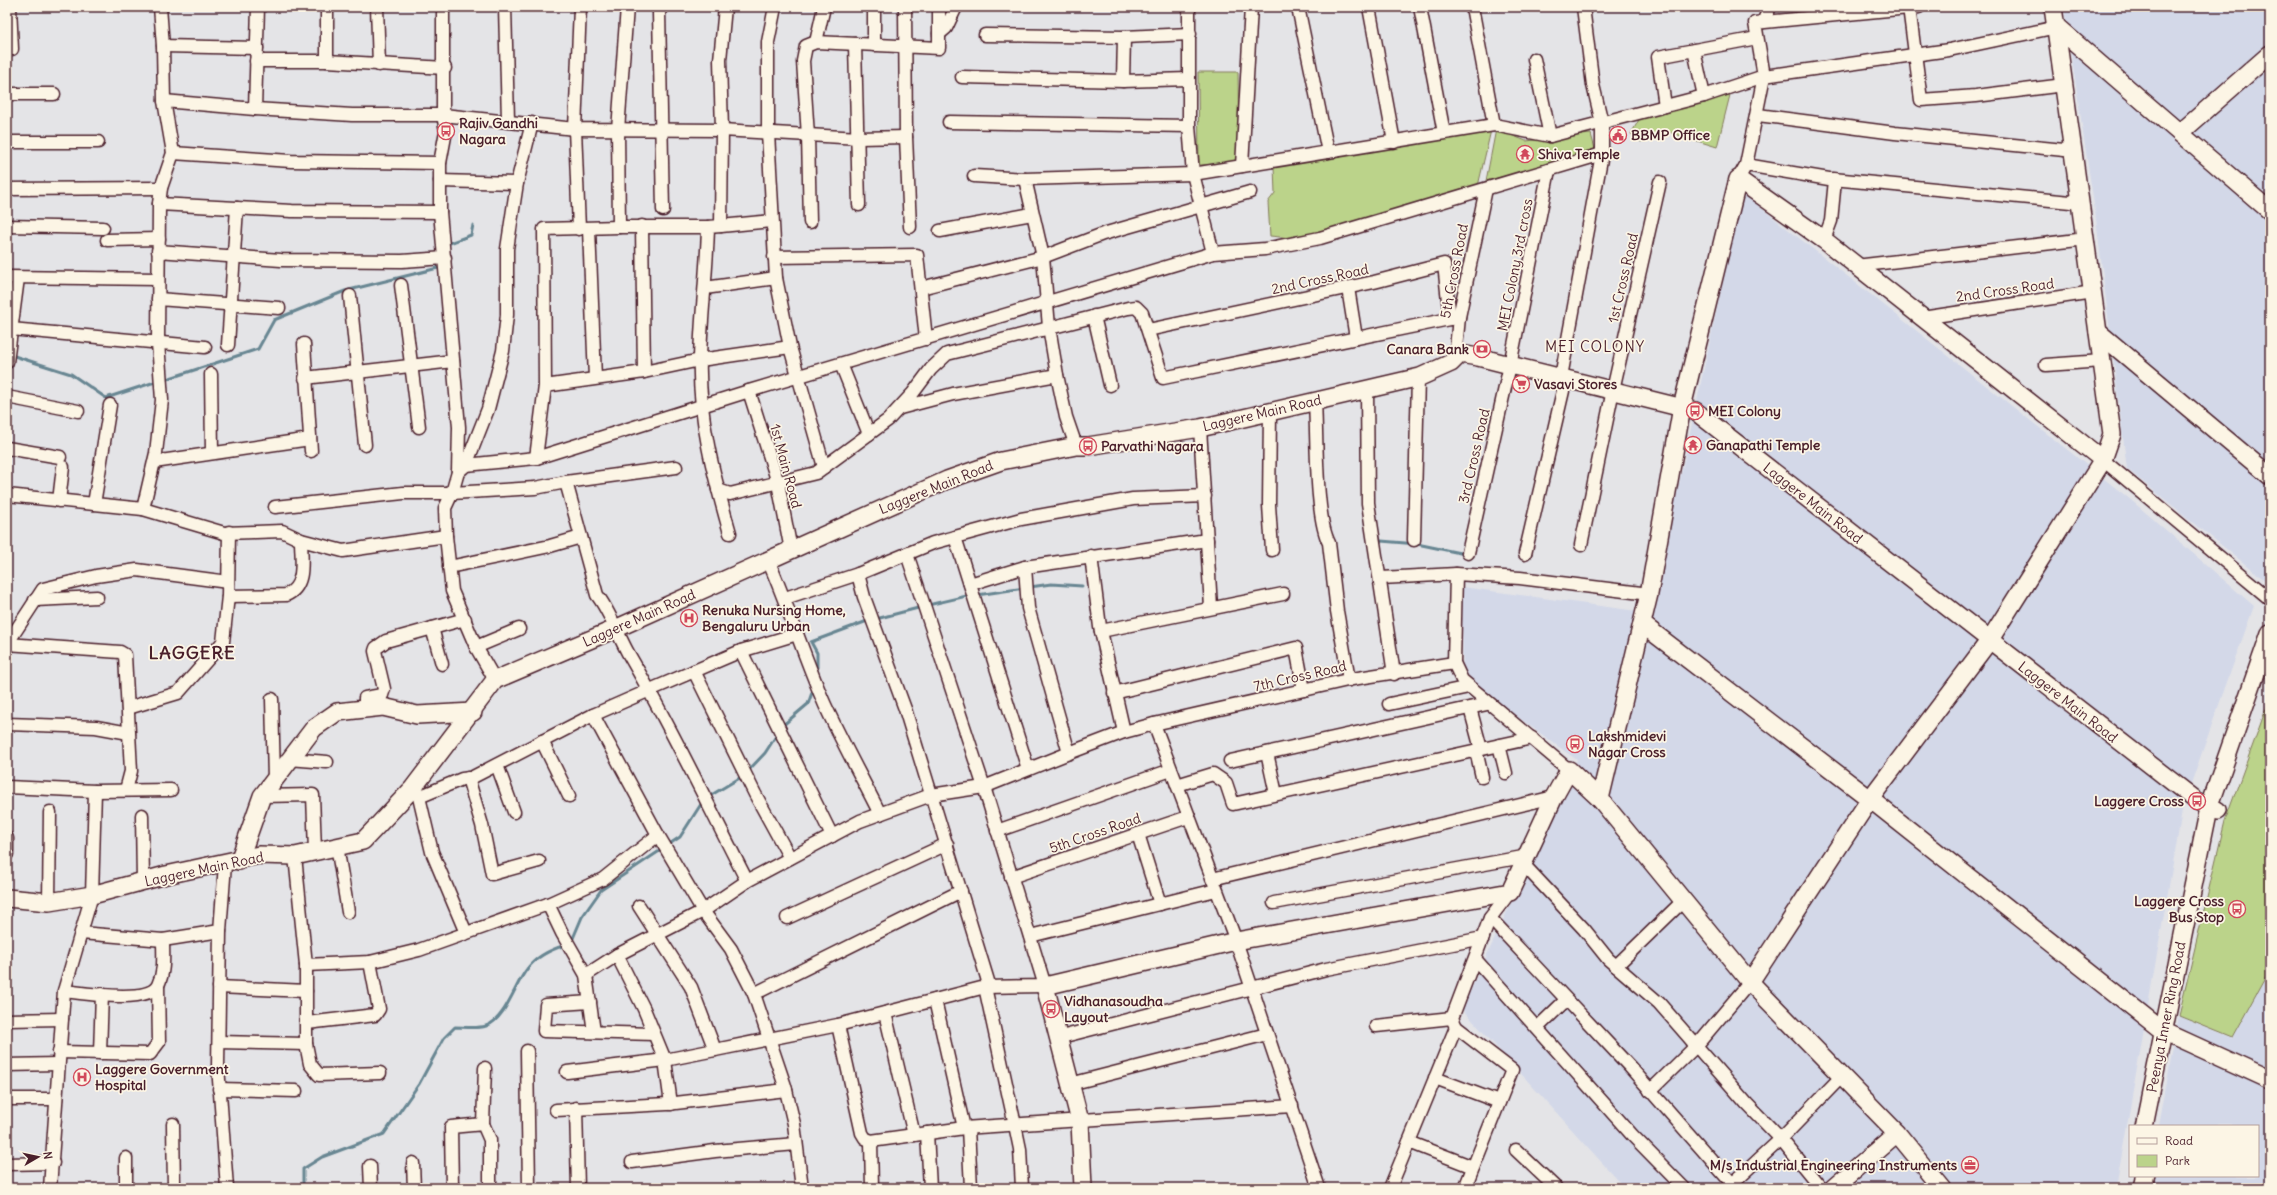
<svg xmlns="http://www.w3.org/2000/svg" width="2277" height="1195" font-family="Delius,sans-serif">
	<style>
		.built { fill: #d3d8e8 }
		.green { fill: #bbd38a; stroke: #82795a }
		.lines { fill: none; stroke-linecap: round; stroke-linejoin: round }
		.stream { stroke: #678692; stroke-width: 3 }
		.street-casing { stroke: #4a1f2b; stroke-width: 15 }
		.secondary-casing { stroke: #4a1f2b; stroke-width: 20 }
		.street { stroke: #fcf5e5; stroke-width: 12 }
		.secondary { stroke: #fcf5e5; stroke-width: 17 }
		.labels { text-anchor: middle; stroke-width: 3.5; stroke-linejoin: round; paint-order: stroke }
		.poi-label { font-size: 14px; font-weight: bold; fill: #4a1f2b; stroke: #fcf5e5; text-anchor: start }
		.street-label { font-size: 14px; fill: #4a1f2b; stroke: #fcf5e5 }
		.neighbourhood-label { font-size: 15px; letter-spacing: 1px; fill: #4a1f2b; stroke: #fcf5e5 }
		.district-label { font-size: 18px; font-weight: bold; letter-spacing: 1px; fill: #4a1f2b; stroke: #fcf5e5 }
	</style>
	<rect width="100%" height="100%" fill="#e4e4e7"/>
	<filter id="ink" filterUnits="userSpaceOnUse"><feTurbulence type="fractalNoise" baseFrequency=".025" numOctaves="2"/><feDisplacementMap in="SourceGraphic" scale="8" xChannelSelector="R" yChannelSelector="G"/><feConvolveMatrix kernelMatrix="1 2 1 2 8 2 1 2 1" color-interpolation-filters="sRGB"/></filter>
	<g filter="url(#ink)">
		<g class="built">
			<polygon points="2064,7 2270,7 2270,573 2266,581 2127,469 2095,211"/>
			<polygon points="1742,193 2131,500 2254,606 2183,806 2116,1188 1625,1188 1462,1009 1577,760 1463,677 1462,587 1651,613"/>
			<polygon points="2270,970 2270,1188 2148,1188 2150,1176 2258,1176 2258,1126 2159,1126 2179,1015 2233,1038"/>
		</g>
		<g class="green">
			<polygon points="1198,72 1238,72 1239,164 1199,165"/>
			<polygon points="1730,95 1717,147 1665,131 1641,142 1631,134 1641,116"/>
			<polygon points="1496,129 1526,141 1591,134 1596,153 1486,181"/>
			<polygon points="1491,130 1478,186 1301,239 1270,236 1268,202 1275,193 1274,167"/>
			<polygon points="2270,698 2270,970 2233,1037 2179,1015 2225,821"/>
		</g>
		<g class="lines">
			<g class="stream">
				<polyline points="447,244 471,235 473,225"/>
				<polyline points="11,355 71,374 106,398 158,381"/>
				<polyline points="164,380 258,349 274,320 345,291 438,268 439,261"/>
				<polyline points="1381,541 1417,544 1465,554"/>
				<polyline points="1030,587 1051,584 1082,586"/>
				<polyline points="977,595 1025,588"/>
				<polyline points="928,605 971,595"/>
				<polyline points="876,619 922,607"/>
				<polyline points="817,672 817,653 811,642 870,620"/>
				<polyline points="782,726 808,704 814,687"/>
				<polyline points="747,772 765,753 778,733"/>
				<polyline points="708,797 743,776"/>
				<polyline points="668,845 680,837 703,801"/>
				<polyline points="571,943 582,917 601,890 664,848"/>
				<path d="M303 1188V1169L322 1157 384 1134 419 1084 444 1038 455 1027C464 1027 477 1029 486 1026 505 1020 515 984 527 969 536 957 552 949 566 945"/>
			</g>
			<g class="street-casing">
				<g id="street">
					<polyline points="327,7 327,61"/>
					<polyline points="377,7 379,65"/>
					<polyline points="443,7 443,115 446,131 440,163 440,212 459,427 458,472 452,493 445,508 446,536 452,591 476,647 495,680"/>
					<polyline points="505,7 508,120"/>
					<polyline points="662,7 659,12 663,210"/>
					<path d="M725 7 720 60 722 130 721 226 708 227C707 271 701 315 700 359 698 417 714 477 730 533"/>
					<polyline points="775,7 768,42 768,133 776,278 790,347 824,467"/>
					<polyline points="905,7 906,137 910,227"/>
					<polyline points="1189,7 1189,126 1193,174 1213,253"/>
					<polyline points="1298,7 1328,152"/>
					<polyline points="1369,7 1394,142"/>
					<polyline points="1420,7 1444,133"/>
					<polyline points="1472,7 1494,125"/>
					<polyline points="1909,7 1921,100 1976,96 2064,85"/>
					<polyline points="1763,22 1770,7"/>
					<polyline points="939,34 946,28 956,7"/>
					<polyline points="985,35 1124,37 1190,34"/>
					<polyline points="816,42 824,7"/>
					<polyline points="855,44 859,205"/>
					<polyline points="874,45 874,7"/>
					<polyline points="163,46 257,48"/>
					<polyline points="7,50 12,49 10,7"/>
					<polyline points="1694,50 1704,96"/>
					<polyline points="1534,59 1550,136"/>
					<polyline points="256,61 327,61 445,68"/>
					<polyline points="962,77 1123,81 1188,79"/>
					<polyline points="1123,81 1124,37"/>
					<polyline points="7,94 54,94"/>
					<polyline points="164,101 255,109 352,115 443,115 575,129 722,130 859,138 906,137"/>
					<polyline points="1665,106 1658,57 1757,38"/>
					<polyline points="255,109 258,7"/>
					<polyline points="1758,115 1895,133 2074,151"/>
					<polyline points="949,122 1189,126"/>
					<polyline points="7,142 98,142"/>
					<polyline points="173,153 291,161 440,163"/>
					<polyline points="1746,165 1835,180 1831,221 1824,240"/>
					<polyline points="1242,166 1251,7"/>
					<polyline points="974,176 1025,179"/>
					<polyline points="1738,179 1746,165 1764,76 1755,23 1919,7"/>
					<polyline points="1833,179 2081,203"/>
					<polyline points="440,181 517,183 532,123"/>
					<polyline points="7,189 161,188"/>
					<polyline points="159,204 292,211 440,212"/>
					<polyline points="810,222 808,136 803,61 806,46 816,42 939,48 939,7"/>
					<polyline points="7,226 103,228"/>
					<polyline points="642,226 644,372"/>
					<polyline points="721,226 772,221"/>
					<polyline points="619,227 618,130 627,7"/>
					<polyline points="579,229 575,129 580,7"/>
					<polyline points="589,229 595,378"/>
					<polyline points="940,231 1032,214"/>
					<polyline points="107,240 159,239"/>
					<polyline points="158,251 281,260 402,261 445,258"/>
					<polyline points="774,257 917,255 926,339"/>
					<polyline points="1856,266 2086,239"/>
					<polyline points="7,277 158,279"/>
					<polyline points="401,285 419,427"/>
					<polyline points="705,288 776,278"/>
					<polyline points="921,288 1043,257 1103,234 1250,192"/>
					<polyline points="1348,288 1356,338"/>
					<polyline points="350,296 365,445"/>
					<polyline points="158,299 279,308"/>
					<polyline points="1094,316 1110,385"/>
					<polyline points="1922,318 2093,292"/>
					<polyline points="11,329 205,347"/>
					<polyline points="1148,330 1374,282 1444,264 1450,319"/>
					<polyline points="304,344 311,451"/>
					<polyline points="228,345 237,208"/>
					<polyline points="1455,359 1459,317 1486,189"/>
					<polyline points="7,362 18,278"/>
					<polyline points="841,364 869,434"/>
					<polyline points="2046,365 2102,361"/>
					<polyline points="211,374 212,453"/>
					<polyline points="1561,377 1602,154 1602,123 1593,85 1583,7"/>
					<polyline points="305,378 453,361"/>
					<polyline points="545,386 644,372 700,360 790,347"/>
					<polyline points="1367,389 1368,503 1394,674"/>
					<polyline points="749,391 778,483 791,550"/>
					<polyline points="7,397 78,411"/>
					<path d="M1315 401C1317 434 1315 517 1329 543L1337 611 1349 680"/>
					<polyline points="900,408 953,394 1057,375"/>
					<polyline points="1270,412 1269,505 1272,550"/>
					<polyline points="1200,428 1211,607"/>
					<polyline points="1076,446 1066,417 1057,375 1049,327 1043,257 1025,179 1193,174 1494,125 1550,136 1704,96 1764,76 1949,50 2057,27"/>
					<polyline points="7,448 60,457"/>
					<polyline points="536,458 545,386 544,229 619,227 708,227"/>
					<polyline points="2103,460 2270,599"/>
					<polyline points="154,462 310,439"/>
					<polyline points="466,465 488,409 503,351 507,315 507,249 517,183"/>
					<polyline points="458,472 466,465 536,458 749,391 1213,253 1265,249 1320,238 1602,154"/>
					<polyline points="566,482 676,467"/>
					<polyline points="718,490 730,494 816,473 888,420 913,393 931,369 947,354 1128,308 1136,307 1142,313 1163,378 1459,317"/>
					<polyline points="7,495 143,509 156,453 162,400 158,342 159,204 161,188 173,153 164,101 163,46 160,7"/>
					<polyline points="59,501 63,467"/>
					<polyline points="94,504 110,405"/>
					<path d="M275 507 403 493H452L535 488 566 482 597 595C609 610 618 635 628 653 671 727 708 805 747 881"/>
					<polyline points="143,509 224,533 282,531 301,540 343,551 446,536"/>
					<polyline points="955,537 1028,769"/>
					<polyline points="1414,540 1418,378"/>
					<polyline points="1581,545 1613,390 1660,182"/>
					<polyline points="1468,553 1510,365 1549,170"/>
					<polyline points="1525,554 1566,378"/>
					<polyline points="1091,556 1100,627 1124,732"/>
					<path d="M768 560C789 608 804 657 825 705 842 742 862 778 880 814"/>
					<polyline points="449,567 550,546 581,537"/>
					<polyline points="1025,567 1028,608 1069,753"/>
					<polyline points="858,574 864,597 905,709 988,981 985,987 1015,1125 1020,1149 1022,1188"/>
					<polyline points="1456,574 1454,663 1462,680 1569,770"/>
					<polyline points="1381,578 1456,574 1520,578 1649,594"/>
					<polyline points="970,584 1025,567 1207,540"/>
					<path d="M228 596 286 595C307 586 301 559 301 540"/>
					<polyline points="785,598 858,574 933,543 1021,519 1133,499 1205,496"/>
					<polyline points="35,600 97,597"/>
					<polyline points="432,628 442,664"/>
					<polyline points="1101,631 1283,594"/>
					<polyline points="7,644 120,652 125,655 131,771 126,790"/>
					<polyline points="7,644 43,589 96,576 137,570 228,582"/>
					<polyline points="476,647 519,629"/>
					<polyline points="741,651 832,836"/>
					<polyline points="694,671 755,794 790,858"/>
					<polyline points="1114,693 1296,648 1304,690"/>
					<polyline points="272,699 274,779"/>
					<polyline points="1389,704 1469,687"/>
					<polyline points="128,708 178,693 223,642 228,596 229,532"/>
					<polyline points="365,708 365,698 382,695 384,689 375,651 376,648 386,641 465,619"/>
					<polyline points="1470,708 1481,749"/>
					<polyline points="593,715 658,835 703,911 731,949 754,994 785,1086 794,1124 802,1188"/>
					<polyline points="7,724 96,727 129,733"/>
					<polyline points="1154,724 1236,941 1319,1188"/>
					<polyline points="542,741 569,796"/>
					<polyline points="1499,745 1506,773"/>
					<polyline points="1476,750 1482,777"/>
					<polyline points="1267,753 1276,794"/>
					<polyline points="289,759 327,762"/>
					<polyline points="1230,761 1487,704"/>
					<polyline points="497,765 514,812"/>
					<polyline points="468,778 482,825 492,874 539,861"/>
					<polyline points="1177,785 1213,774 1226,783 1233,804 1532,738"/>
					<polyline points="7,787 95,791 171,790"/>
					<polyline points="415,791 419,797 432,852 466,933"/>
					<polyline points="262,796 313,795 315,851"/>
					<polyline points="419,797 462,779 471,778 593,715 650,690 741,651 797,634"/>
					<polyline points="142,815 143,882"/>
					<polyline points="997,831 1171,770"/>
					<polyline points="1138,834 1160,904"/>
					<polyline points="337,846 348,912"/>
					<polyline points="7,854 7,838"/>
					<polyline points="295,856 306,965 370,962 419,950 548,904 603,879 658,835"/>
					<polyline points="225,864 220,931 218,1066 227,1188"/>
					<polyline points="1524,865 1584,929 1608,959 1659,1003 1747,1104 1781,1139 1821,1188"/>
					<polyline points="1011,877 1188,817"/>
					<polyline points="1212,879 1554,797"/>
					<polyline points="49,902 50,812"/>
					<polyline points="1274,903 1528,856"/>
					<polyline points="548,904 562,933 586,975 594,1032"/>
					<polyline points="639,906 691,987 715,1050"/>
					<polyline points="787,918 947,844"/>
					<polyline points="1490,918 1630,1067 1736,1188"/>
					<polyline points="81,933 163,940 220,931"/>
					<polyline points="1030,936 1216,890"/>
					<polyline points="1475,959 1633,1136 1684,1188"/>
					<polyline points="1616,966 1683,901"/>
					<polyline points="586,975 617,955"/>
					<polyline points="219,987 306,991"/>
					<path d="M64 991C83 993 149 1004 158 985 165 971 163 955 163 940"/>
					<polyline points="754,994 961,891"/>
					<polyline points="935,1000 964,1128"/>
					<polyline points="590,1002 546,1005 544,1031 654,1034"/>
					<polyline points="885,1013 914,1135"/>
					<polyline points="7,1020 62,1019"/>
					<polyline points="307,1023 375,1015 379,1009 370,962"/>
					<polyline points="838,1025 862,1133 865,1138 871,1141 964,1128 1292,1106"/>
					<polyline points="1376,1026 1452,1018"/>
					<polyline points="1456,1027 1512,1070 1465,1188"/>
					<polyline points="1537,1028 1566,1000"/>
					<polyline points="1057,1038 1326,969 1483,938"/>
					<polyline points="219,1042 306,1044 306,965"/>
					<polyline points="306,1044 310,1064 319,1075 380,1073"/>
					<polyline points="527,1051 529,1188"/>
					<polyline points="59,1052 150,1054 159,1042 158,986"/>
					<polyline points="100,1053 102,994"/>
					<polyline points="7,1065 57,1064"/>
					<polyline points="567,1072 665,1060 715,1050 838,1025 985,987 1045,986 984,787 907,554"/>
					<polyline points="1435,1078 1499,1102"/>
					<polyline points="1070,1084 1267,1034"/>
					<polyline points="219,1089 296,1091"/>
					<polyline points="1650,1091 1696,1046 1750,982"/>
					<polyline points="7,1099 56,1099"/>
					<polyline points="671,1104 665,1060 644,1009 617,955 703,911 747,881 860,821 931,795 984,787 1069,753 1124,732 1154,724 1352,679 1454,663"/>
					<polyline points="576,1108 578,1188"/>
					<polyline points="556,1110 667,1104 786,1090"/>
					<polyline points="173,1124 174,1188"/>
					<polyline points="483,1124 485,1068"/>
					<polyline points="968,1128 971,1188"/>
					<polyline points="927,1133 930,1188"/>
					<polyline points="871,1141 872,1188"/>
					<polyline points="1409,1142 1473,1167"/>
					<polyline points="1516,1150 1556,1188"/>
					<polyline points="632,1162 715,1151 796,1144"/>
					<polyline points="413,1163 414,1188"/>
					<polyline points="7,1164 53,1163"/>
					<polyline points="370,1166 371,1188"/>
					<polyline points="50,1188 64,991 92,895 95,791"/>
					<polyline points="126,1188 126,1158"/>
					<polyline points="452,1188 451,1127 483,1124 490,1140 490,1188"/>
					<polyline points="1390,1188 1456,1027 1452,1018 1490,918 1510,892"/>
					<polyline points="1728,1188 1781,1139 1842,1076"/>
				</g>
			</g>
			<g class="secondary-casing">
				<g id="secondary">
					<polyline points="2057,27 2270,211"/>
					<polyline points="2180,133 2270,54"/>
					<polyline points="2098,332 2270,476"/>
					<polyline points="1642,624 1870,799 2163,1031 2270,1080"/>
					<polyline points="1600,799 1649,594 1682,407 1738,179 1824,240 2103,460"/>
					<polyline points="239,861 262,796 314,728 337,712 383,707 417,715 473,712"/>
					<polyline points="7,898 49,902 92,895 166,875 259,855 295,856 363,841 413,788 495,680 615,629 947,480 1001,461 1076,446 1088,446 1200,428 1420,377 1451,363 1460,354 1478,357 1695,411 2197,801 2218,810"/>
					<polyline points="1750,982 1870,799 1989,641 2103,460 2112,434 2053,7"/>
					<polyline points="2144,1126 2209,808 2270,633"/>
					<polyline points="1083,1188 1080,1121 1045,986 1236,941 1510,892 1554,797 1569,770 1600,799 1750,982 1897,1133 1942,1188"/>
					<polyline points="1833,1188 1897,1133"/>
					<polyline points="2142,1188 2145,1176"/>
				</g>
			</g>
			<use href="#street" class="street"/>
			<use href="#secondary" class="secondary"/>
		</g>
	</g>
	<defs>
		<g id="bus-ring" transform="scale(0.9)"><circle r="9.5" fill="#fcf5e5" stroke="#d1495b" stroke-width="1.5"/><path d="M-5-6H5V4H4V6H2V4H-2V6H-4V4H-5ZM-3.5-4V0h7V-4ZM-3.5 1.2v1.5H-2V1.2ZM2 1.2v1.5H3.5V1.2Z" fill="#d1495b"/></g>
		<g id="civic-ring" transform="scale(0.9)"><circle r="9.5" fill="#fcf5e5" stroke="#d1495b" stroke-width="1.5"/><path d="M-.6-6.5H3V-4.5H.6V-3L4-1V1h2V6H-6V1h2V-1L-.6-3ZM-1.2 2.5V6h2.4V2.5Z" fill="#d1495b"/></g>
		<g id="temple-ring" transform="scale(0.9)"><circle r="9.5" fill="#fcf5e5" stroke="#d1495b" stroke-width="1.5"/><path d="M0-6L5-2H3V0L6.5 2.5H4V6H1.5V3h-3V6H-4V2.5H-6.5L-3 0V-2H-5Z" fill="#d1495b"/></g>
		<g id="bank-ring" transform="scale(0.9)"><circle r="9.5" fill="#fcf5e5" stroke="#d1495b" stroke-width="1.5"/><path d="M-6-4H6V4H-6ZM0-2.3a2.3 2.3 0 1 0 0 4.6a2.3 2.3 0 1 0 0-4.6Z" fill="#d1495b"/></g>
		<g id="supermarket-ring" transform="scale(0.9)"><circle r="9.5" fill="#fcf5e5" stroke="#d1495b" stroke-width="1.5"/><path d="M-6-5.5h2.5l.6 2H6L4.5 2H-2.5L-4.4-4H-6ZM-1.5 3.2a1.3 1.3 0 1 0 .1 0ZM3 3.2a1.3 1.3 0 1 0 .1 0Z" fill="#d1495b"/></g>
		<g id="hospital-ring" transform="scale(0.9)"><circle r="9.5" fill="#fcf5e5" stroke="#d1495b" stroke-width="1.5"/><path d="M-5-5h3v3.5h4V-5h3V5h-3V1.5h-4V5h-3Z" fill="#d1495b"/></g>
		<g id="office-ring" transform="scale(0.9)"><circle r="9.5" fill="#fcf5e5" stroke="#d1495b" stroke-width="1.5"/><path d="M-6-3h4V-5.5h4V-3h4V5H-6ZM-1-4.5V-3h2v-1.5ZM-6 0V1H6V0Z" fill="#d1495b"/></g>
	</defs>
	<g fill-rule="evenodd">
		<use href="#bus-ring" x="446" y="131"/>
		<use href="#civic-ring" x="1618" y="135"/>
		<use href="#temple-ring" x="1525" y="154"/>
		<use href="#bank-ring" x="1482" y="349"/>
		<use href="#supermarket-ring" x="1521" y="384"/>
		<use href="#bus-ring" x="1695" y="411"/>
		<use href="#temple-ring" x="1693" y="445"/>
		<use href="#bus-ring" x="1088" y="446"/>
		<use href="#hospital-ring" x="689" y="618"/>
		<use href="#bus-ring" x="1575" y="744"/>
		<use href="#bus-ring" x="2197" y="801"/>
		<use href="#bus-ring" x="2237" y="909"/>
		<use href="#bus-ring" x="1051" y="1009"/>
		<use href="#hospital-ring" x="82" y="1077"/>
		<use href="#office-ring" x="1970" y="1165"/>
	</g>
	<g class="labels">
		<g class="poi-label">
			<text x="459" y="128">Rajiv Gandhi<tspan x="459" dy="16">Nagara</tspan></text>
			<text x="1631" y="140">BBMP Office</text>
			<text x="1538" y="159">Shiva Temple</text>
			<text x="1469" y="354" text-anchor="end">Canara Bank</text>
			<text x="1534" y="389">Vasavi Stores</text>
			<text x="1708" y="416">MEI Colony</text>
			<text x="1706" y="450">Ganapathi Temple</text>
			<text x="1101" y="451">Parvathi Nagara</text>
			<text x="702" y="615">Renuka Nursing Home,<tspan x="702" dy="16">Bengaluru Urban</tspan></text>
			<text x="1588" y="741">Lakshmidevi<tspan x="1588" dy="16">Nagar Cross</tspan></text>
			<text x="2184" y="806" text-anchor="end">Laggere Cross</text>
			<text x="2224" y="906" text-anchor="end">Laggere Cross<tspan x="2224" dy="16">Bus Stop</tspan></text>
			<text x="1064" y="1006">Vidhanasoudha<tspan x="1064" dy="16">Layout</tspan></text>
			<text x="95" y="1074">Laggere Government<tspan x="95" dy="16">Hospital</tspan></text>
			<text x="1957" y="1170" text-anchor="end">M/s Industrial Engineering Instruments</text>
		</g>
		<g class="street-label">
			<text transform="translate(1515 265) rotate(-79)" y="5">MEI Colony 3rd cross</text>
			<text transform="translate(1454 271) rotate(-79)" y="5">5th Cross Road</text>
			<text transform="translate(1623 278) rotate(-77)" y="5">1st Cross Road</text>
			<text transform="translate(1320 279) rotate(-12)" y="5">2nd Cross Road</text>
			<text transform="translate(2005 290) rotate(-8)" y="5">2nd Cross Road</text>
			<text transform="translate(1262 413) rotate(-13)" y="5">Laggere Main Road</text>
			<text transform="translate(1474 456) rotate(-77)" y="5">3rd Cross Road</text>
			<text transform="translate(786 466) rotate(75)" y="5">1st Main Road</text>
			<text transform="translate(936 487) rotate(-22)" y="5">Laggere Main Road</text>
			<text transform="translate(1813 503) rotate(38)" y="5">Laggere Main Road</text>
			<text transform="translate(639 618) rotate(-24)" y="5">Laggere Main Road</text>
			<text transform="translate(1300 676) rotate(-13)" y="5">7th Cross Road</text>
			<text transform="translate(2068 702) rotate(38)" y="5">Laggere Main Road</text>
			<text transform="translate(1095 833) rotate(-19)" y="5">5th Cross Road</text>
			<text transform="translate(204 869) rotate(-12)" y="5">Laggere Main Road</text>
			<text transform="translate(2166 1017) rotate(-79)" y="5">Peenya Inner Ring Road</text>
		</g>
		<g class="neighbourhood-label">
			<text x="1595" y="352">MEI COLONY</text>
		</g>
		<g class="district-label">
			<text x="192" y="659">LAGGERE</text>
		</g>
	</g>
	<rect width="2277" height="1195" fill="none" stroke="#fcf5e5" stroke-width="24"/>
	<rect x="12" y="12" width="2253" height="1171" fill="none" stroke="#4a1f2b" stroke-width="1.5" filter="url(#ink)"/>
	<rect x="2129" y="1125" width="130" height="52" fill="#fcf5e5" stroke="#b59f9b"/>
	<rect x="2137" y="1138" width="20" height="6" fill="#fcf5e5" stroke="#b59f9b"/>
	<text x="2165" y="1145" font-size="12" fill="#4a1f2b">Road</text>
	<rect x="2137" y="1155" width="20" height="12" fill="#bbd38a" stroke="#b59f9b"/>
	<text x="2165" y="1165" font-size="12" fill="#4a1f2b">Park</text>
	<g transform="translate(38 1157) rotate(81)" stroke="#fcf5e5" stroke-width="3" paint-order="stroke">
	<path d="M0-3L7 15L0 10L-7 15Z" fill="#4a1f2b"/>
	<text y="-6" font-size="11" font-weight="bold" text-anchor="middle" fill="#4a1f2b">N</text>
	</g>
</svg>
